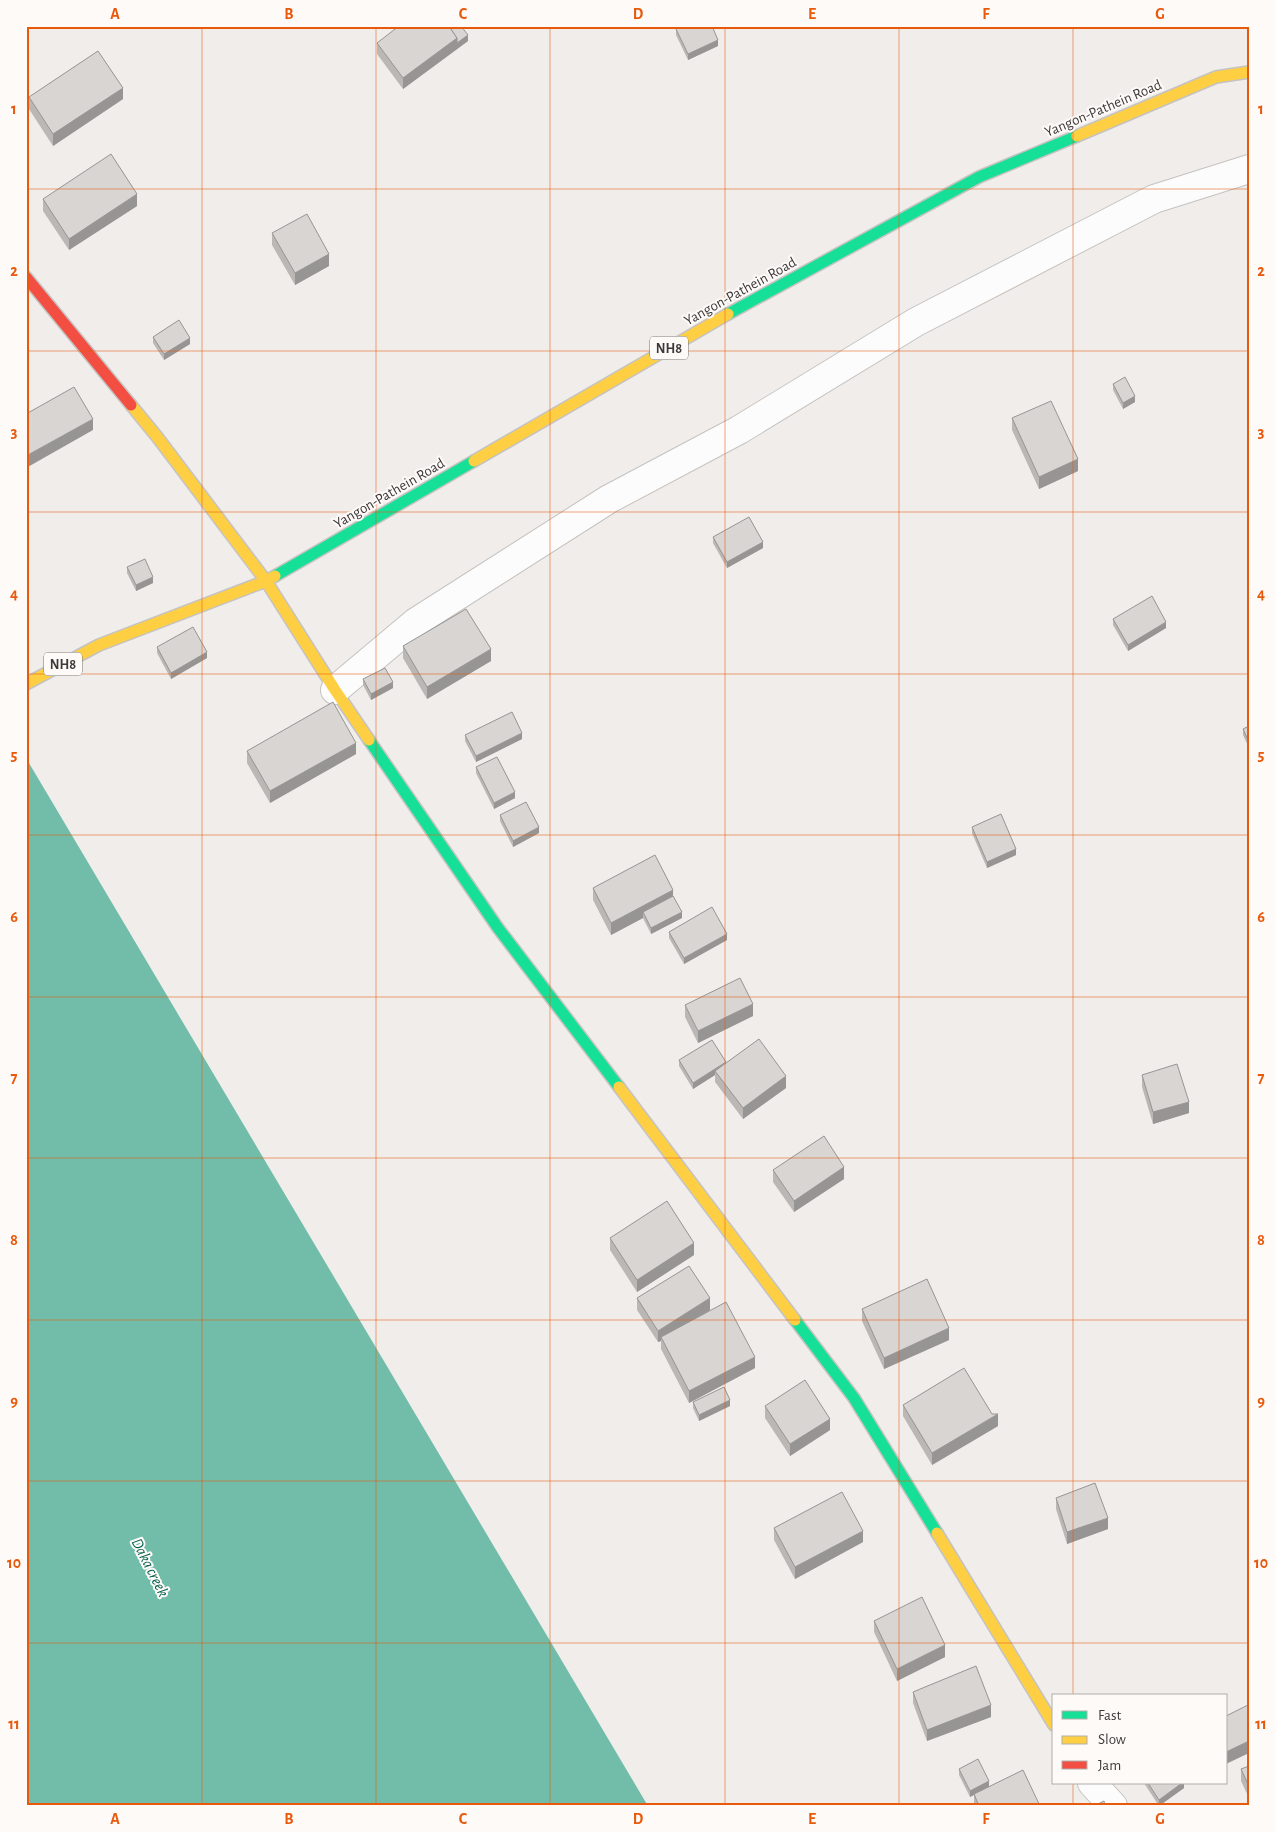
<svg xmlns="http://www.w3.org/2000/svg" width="1275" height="1832" font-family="'Alegreya Sans',sans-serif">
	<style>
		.water { fill: #71bda9 }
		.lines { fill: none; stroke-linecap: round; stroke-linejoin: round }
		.street-casing { stroke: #c5c3c1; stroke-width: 30 }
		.fast-casing { stroke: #c5c3c1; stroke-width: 14 }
		.slow-casing { stroke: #c5c3c1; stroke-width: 14 }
		.jam-casing { stroke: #c5c3c1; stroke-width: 14 }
		.street { stroke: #fdfcfc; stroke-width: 28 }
		.fast { stroke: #16e098; stroke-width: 11 }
		.slow { stroke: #ffcf43; stroke-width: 11 }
		.jam { stroke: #f24e42; stroke-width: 11 }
		.wall { fill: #bab7b5 }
		.shaded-wall { fill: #979594 }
		.building { fill: #d8d5d3; stroke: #979594 }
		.grid { fill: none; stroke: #e8590c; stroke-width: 1; stroke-opacity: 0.55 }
		.labels { text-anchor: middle; stroke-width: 4; stroke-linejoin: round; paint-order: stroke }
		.shield { fill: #fefaf8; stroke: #767472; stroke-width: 1 }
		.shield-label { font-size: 14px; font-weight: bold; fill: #3c3a38 }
		.street-label { font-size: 15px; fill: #3c3a38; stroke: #fefaf8 }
		.water-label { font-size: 16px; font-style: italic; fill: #086250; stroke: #fefaf8 }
		.neatline { fill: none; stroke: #e8590c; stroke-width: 2 }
		.grid-label { font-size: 16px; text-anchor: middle; font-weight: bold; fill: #e8590c }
	</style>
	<rect width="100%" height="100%" fill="#f0edeb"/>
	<polygon class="water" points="26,758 648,1806 26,1806"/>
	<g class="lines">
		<g class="street-casing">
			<g id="street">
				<polyline points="335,690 416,622 609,499 739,430 916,322 1154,199 1249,169"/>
				<polyline points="1092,1783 1113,1806"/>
			</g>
		</g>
		<g class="fast-casing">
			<g id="fast">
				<polyline points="728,314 979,177 1077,136"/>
				<polyline points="275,576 474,461"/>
				<polyline points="369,740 498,928 619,1087"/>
				<polyline points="795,1320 854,1398 937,1533"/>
			</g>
		</g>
		<g class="slow-casing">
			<g id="slow">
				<polyline points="1077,136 1216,77 1249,72"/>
				<polyline points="131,405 158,438 266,581 335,690 369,740"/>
				<polyline points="474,461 728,314"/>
				<polyline points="26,684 99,645 266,581 275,576"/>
				<polyline points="619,1087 795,1320"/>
				<polyline points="937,1533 1054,1725"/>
			</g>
		</g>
		<g class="jam-casing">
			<polyline id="jam" points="26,277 131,405"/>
		</g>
		<use href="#street" class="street"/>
		<use href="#fast" class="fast"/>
		<use href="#slow" class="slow"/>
		<use href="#jam" class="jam"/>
	</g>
	<g class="wall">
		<polygon points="676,29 718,46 688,60 676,35"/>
		<polygon points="468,41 403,89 377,54 377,43"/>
		<polygon points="29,97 123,99 53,146 29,109"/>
		<polygon points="43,199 137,206 69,250 43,211"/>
		<polygon points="272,233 329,266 295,285 272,245"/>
		<polygon points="153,337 190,344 164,360 153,343"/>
		<polygon points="1113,384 1135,402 1123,409 1113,390"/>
		<polygon points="1012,418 1078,471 1039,489 1012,430"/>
		<polygon points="713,537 763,548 727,568 713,543"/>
		<polygon points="127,567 153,583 136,591 127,573"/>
		<polygon points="1113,619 1166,628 1128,651 1113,625"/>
		<polygon points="403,646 491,661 427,699 403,658"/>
		<polygon points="157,647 207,658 171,679 157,653"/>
		<polygon points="363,679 393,688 371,700 363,685"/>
		<polygon points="1249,726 1249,748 1243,735 1243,729"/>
		<polygon points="465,735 522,739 476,762 465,741"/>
		<polygon points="247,751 356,754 270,803 247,763"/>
		<polygon points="476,767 515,798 494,809 476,773"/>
		<polygon points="500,815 539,833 513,847 500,821"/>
		<polygon points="972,827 1016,855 987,868 972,833"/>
		<polygon points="593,888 673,896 682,918 651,934 643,918 611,935 593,900"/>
		<polygon points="669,932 727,940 684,964 669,938"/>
		<polygon points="685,1005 753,1016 698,1043 685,1017"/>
		<polygon points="679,1060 726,1063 786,1088 743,1119 715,1082 715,1075 693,1089 679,1066"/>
		<polygon points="1142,1075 1189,1113 1153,1124 1142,1087"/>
		<polygon points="773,1170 844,1179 794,1212 773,1182"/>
		<polygon points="610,1238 694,1255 637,1292 610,1250"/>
		<polygon points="637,1298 710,1310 698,1318 755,1368 689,1403 661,1349 661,1341 658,1342 637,1310"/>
		<polygon points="862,1309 949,1340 884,1369 862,1321"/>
		<polygon points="693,1402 730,1406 699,1421 693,1408"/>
		<polygon points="903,1405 998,1426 932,1465 903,1416"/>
		<polygon points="765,1406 830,1430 790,1456 765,1418"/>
		<polygon points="1056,1498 1108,1529 1067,1544 1056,1509"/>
		<polygon points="774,1528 863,1542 795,1579 774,1540"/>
		<polygon points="874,1621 945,1657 897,1681 874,1632"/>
		<polygon points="913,1692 991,1717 927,1741 913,1703"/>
		<polygon points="1249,1766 1249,1798 1241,1781 1241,1769"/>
		<polygon points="959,1769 988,1787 1040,1806 974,1806 974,1795 970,1797 959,1775"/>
		<polygon points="1144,1783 1184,1783 1184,1788 1159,1806"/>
	</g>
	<g class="shaded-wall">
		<polygon points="468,35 468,41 403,89 403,78 457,38"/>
		<polygon points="718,40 718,46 688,60 688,54"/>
		<polygon points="123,88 123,99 53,146 53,134"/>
		<polygon points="137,194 137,206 69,250 69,239"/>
		<polygon points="329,254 329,266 295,285 295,273"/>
		<polygon points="190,338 190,344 164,360 164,354"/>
		<polygon points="1135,396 1135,402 1123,409 1123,403"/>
		<polygon points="93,419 93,430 26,468 26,456"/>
		<polygon points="1078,459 1078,471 1039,489 1039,477"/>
		<polygon points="763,542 763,548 727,568 727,562"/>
		<polygon points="153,577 153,583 136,591 136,585"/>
		<polygon points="1166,622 1166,628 1128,651 1128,645"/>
		<polygon points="491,649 491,661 427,699 427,687"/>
		<polygon points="207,652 207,658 171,679 171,673"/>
		<polygon points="393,682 393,688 371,700 371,694"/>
		<polygon points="522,733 522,739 476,762 476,756"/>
		<polygon points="356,743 356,754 270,803 270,791"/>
		<polygon points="515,792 515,798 494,809 494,803"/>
		<polygon points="539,827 539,833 513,847 513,841"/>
		<polygon points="1016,849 1016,855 987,868 987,862"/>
		<polygon points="673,890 673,902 643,912 643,918 611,935 611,923"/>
		<polygon points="682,912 682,918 651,934 651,928"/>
		<polygon points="727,934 727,940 684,964 684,958"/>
		<polygon points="753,1004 753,1016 698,1043 698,1031"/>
		<polygon points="726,1062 715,1071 715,1075 693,1089 693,1083"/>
		<polygon points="786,1076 786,1088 743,1119 743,1108"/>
		<polygon points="1189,1102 1189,1113 1153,1124 1153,1112"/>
		<polygon points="844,1167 844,1179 794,1212 794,1201"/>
		<polygon points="694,1243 694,1255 637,1292 637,1280"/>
		<polygon points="710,1298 710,1310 663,1340 661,1337 661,1341 658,1342 658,1331"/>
		<polygon points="949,1328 949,1340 884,1369 884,1358"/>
		<polygon points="755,1357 755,1368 689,1403 689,1391"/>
		<polygon points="730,1400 730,1406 699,1421 699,1415"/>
		<polygon points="998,1414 998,1426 932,1465 932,1453"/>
		<polygon points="830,1419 830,1430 790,1456 790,1444"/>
		<polygon points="1108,1518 1108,1529 1067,1544 1067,1532"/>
		<polygon points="863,1531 863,1542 795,1579 795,1567"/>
		<polygon points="945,1645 945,1657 897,1681 897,1669"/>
		<polygon points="991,1705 991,1717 927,1741 927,1730"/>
		<polygon points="1249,1741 1249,1753 1226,1764 1226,1752"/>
		<polygon points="989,1781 989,1787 970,1797 970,1791"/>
		<polygon points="1182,1783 1184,1783 1184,1788 1159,1806 1159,1800"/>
	</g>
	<g class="building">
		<polygon points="399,26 449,26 457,38 403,78 377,43"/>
		<polygon points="449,26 461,26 468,35 457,43 457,38"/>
		<polygon points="682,26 712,26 718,40 688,54 676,29"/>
		<polygon points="98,51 123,88 53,134 29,97"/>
		<polygon points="111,154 137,194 69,239 43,199"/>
		<polygon points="307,214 329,254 295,273 272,233"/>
		<polygon points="179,320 190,338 164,354 153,337"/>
		<polygon points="1125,377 1135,396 1123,403 1113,384"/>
		<polygon points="74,387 93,419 26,456 26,414"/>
		<polygon points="1051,401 1078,459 1039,477 1012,418"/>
		<polygon points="749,517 763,542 727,562 713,537"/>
		<polygon points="145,559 153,577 136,585 127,567"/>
		<polygon points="1152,596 1166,622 1128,645 1113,619"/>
		<polygon points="466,609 491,649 427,687 403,646"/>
		<polygon points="193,627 207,652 171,673 157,647"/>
		<polygon points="385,668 393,682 371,694 363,679"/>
		<polygon points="333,702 356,743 270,791 247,751"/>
		<polygon points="512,712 522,733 476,756 465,735"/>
		<polygon points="1249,726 1249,742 1243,729"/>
		<polygon points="497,757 515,792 494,803 476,767"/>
		<polygon points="526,802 539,827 513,841 500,815"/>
		<polygon points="1001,814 1016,849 987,862 972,827"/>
		<polygon points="655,855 673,890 611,923 593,888"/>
		<polygon points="673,896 682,912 651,928 643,912"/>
		<polygon points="712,907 727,934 684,958 669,932"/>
		<polygon points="740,978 753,1004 698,1031 685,1005"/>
		<polygon points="759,1039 786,1076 743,1108 715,1071"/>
		<polygon points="712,1040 726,1062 693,1083 679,1060"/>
		<polygon points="1177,1064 1189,1102 1153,1112 1142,1075"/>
		<polygon points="824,1136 844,1167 794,1201 773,1170"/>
		<polygon points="667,1201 694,1243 637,1280 610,1238"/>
		<polygon points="689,1266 710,1298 658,1331 637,1298"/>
		<polygon points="927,1279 949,1328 884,1358 862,1309"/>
		<polygon points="726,1302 755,1357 689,1391 661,1337"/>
		<polygon points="964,1368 992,1414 998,1414 932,1453 903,1405"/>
		<polygon points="805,1380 830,1419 790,1444 765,1406"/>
		<polygon points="724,1387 730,1400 699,1415 693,1402"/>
		<polygon points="1095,1483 1108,1518 1067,1532 1056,1498"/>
		<polygon points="842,1492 863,1531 795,1567 774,1528"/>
		<polygon points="922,1597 945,1645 897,1669 874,1621"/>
		<polygon points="976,1666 991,1705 927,1730 913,1692"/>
		<polygon points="1248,1705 1249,1708 1249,1741 1226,1752 1226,1716"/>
		<polygon points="978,1759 989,1781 970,1791 959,1769"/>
		<polygon points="1249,1766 1249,1786 1241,1769"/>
		<polygon points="1023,1770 1040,1806 979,1806 974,1794"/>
		<polygon points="1148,1783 1182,1783 1159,1800"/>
		<polygon points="1104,1801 1105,1806 1094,1806"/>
	</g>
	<path class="grid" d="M202 26V1806M376 26V1806M550 26V1806M725 26V1806M899 26V1806M1073 26V1696M26 189H1249M26 351H1249M26 512H1249M26 674H1249M26 835H1249M26 997H1249M26 1158H1249M26 1320H1249M26 1481H1249M26 1643H1249M1073 1783V1806"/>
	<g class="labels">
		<g class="shield">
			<rect x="650" y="336.5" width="38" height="23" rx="4"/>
			<rect x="44" y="652.5" width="38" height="23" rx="4"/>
		</g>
		<g class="shield-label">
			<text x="669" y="353">NH8</text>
			<text x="63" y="669">NH8</text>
		</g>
		<g class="street-label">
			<text transform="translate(1103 108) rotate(-23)" y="5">Yangon-Pathein Road</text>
			<text transform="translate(740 291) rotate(-29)" y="5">Yangon-Pathein Road</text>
			<text transform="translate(389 493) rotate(-30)" y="5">Yangon-Pathein Road</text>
		</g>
		<g class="water-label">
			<text transform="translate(151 1567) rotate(63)" y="6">Daka creek</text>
		</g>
	</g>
	<rect width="1275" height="1832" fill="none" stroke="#fefaf8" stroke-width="55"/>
	<rect x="1052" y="1694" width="175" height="90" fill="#fefaf8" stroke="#b0adab"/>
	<rect x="1062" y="1711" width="25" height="8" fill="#16e098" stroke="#b0adab"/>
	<text x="1098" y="1720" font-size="15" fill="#3c3a38">Fast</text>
	<rect x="1062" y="1736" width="25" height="8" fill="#ffcf43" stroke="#b0adab"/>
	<text x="1098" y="1744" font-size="15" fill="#3c3a38">Slow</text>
	<rect x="1062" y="1761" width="25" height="8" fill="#f24e42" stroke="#b0adab"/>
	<text x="1098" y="1770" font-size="15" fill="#3c3a38">Jam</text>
	<rect x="28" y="28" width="1220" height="1776" class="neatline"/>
	<g class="grid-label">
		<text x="115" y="19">A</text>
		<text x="289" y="19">B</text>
		<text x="463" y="19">C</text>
		<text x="638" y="19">D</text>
		<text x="812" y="19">E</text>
		<text x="986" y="19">F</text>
		<text x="1160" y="19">G</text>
		<text x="14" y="114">1</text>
		<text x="1261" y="114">1</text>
		<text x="14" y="276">2</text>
		<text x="1261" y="276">2</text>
		<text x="14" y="437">3</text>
		<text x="1261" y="437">3</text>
		<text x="14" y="599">4</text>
		<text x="1261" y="599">4</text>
		<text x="14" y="760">5</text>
		<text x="1261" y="760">5</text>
		<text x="14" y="922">6</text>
		<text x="1261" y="922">6</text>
		<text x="14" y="1083">7</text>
		<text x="1261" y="1083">7</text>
		<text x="14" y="1245">8</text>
		<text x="1261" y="1245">8</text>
		<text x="14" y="1406">9</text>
		<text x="1261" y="1406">9</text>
		<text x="14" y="1568">10</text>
		<text x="1261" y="1568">10</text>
		<text x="14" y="1729">11</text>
		<text x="1261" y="1729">11</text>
		<text x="115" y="1824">A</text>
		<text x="289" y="1824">B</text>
		<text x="463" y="1824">C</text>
		<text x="638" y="1824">D</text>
		<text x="812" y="1824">E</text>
		<text x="986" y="1824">F</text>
		<text x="1160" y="1824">G</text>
	</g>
</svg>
